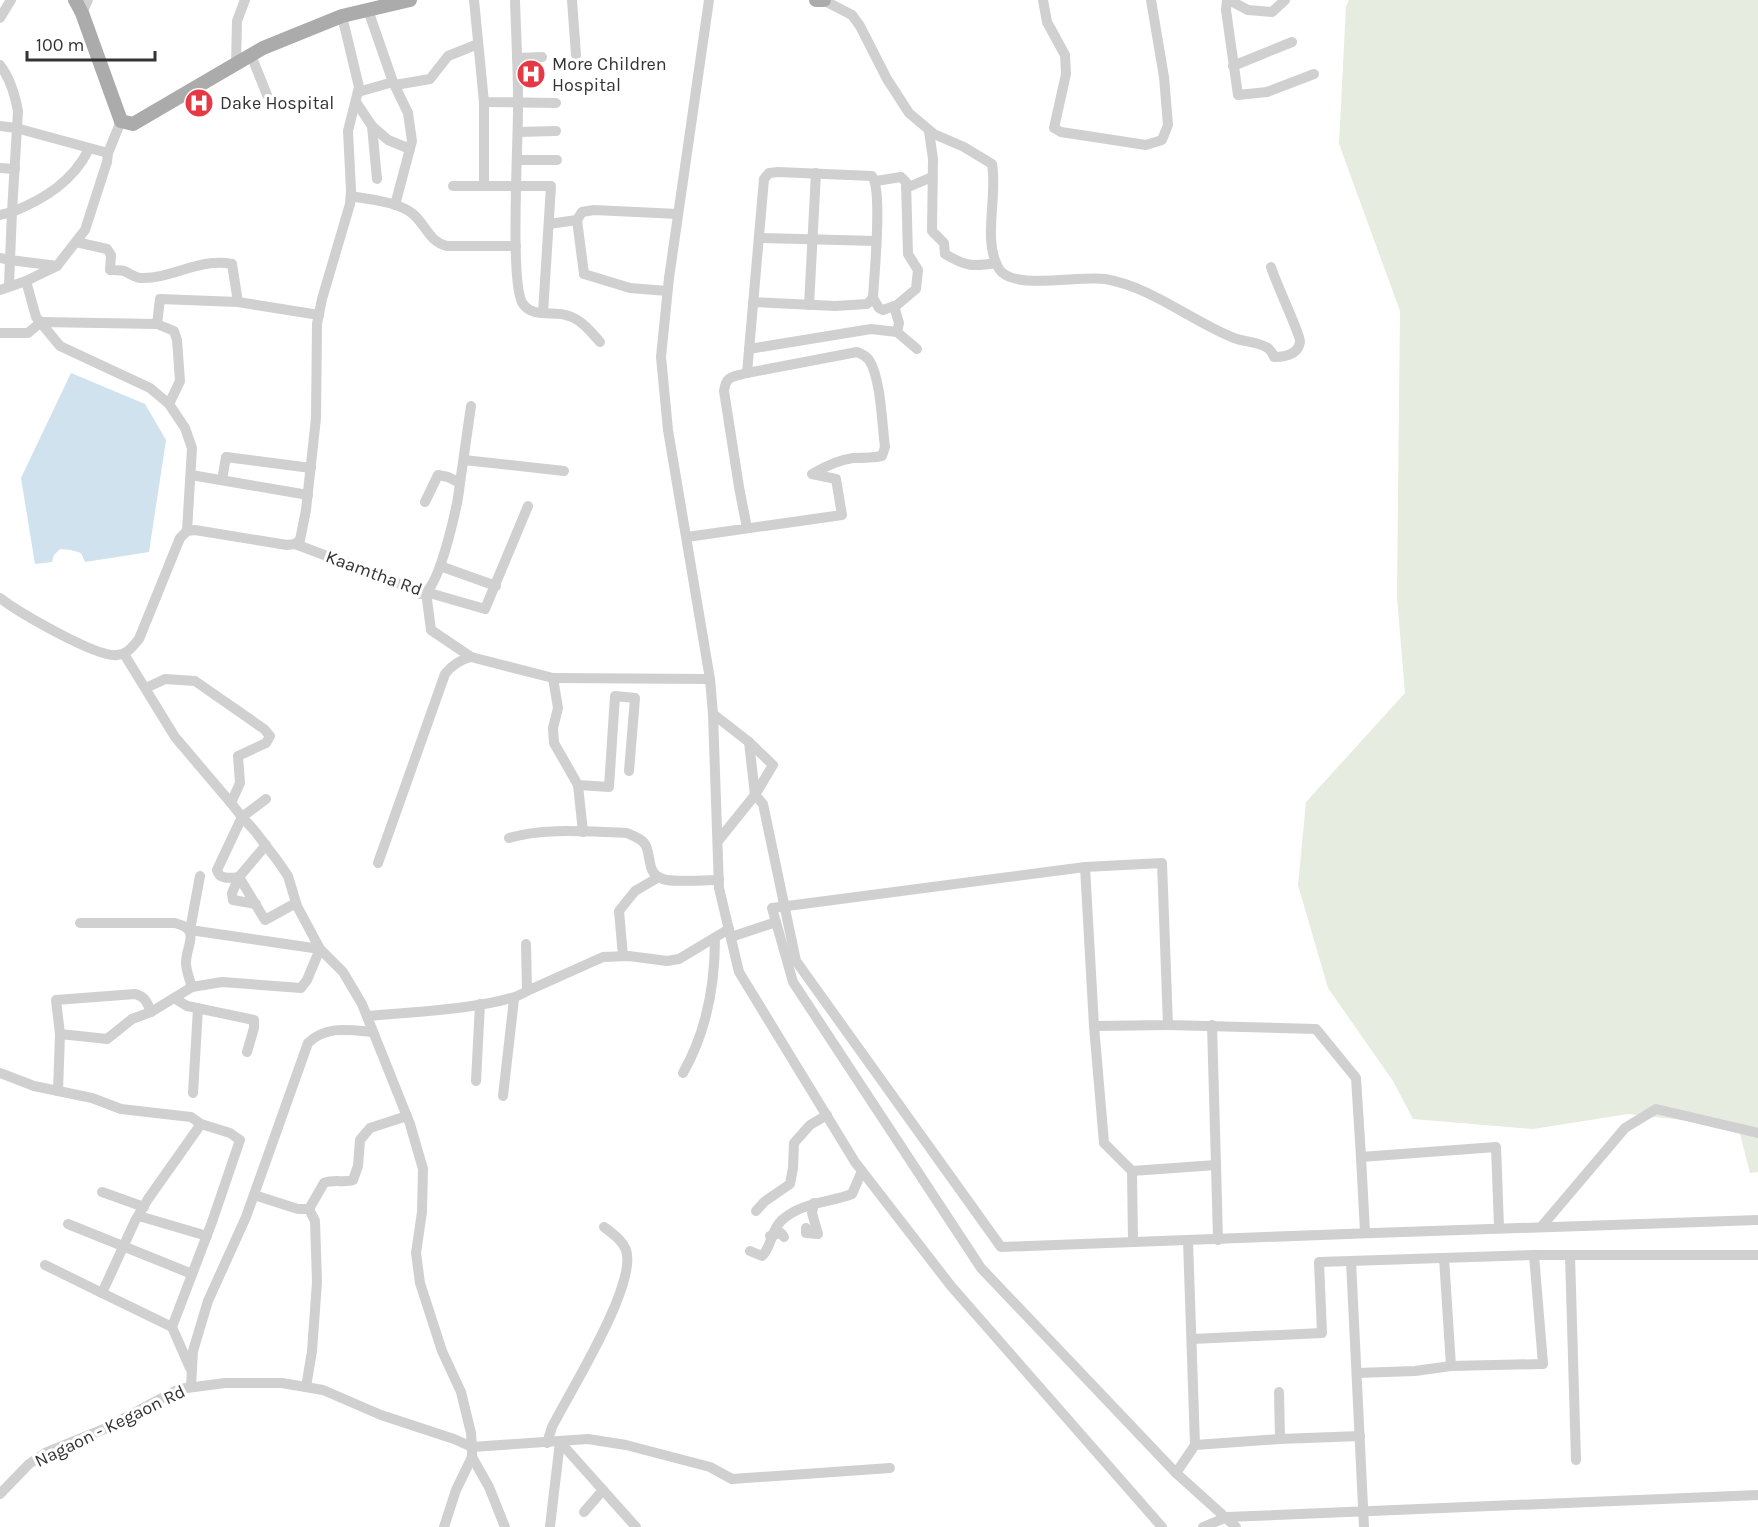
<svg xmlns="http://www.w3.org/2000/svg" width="1758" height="1527" font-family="Karla,sans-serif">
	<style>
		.green { fill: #e6ecdf }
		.water { fill: #cfe2ee }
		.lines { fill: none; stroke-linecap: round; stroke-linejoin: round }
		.minor { stroke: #d0d0d0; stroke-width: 10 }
		.major { stroke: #ababab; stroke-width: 14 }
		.labels { text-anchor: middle; stroke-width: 6; stroke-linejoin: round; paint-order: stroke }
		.poi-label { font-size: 18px; fill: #333; stroke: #fff; text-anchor: start }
		.street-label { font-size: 18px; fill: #333; stroke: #fff }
	</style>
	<rect width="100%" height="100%" fill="#fff"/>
	<polygon class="green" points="1349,0 1758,0 1758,1172 1750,1173 1738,1126 1628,1114 1533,1129 1413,1119 1393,1081 1328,988 1298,885 1306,802 1405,693 1397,597 1400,311 1339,144 1346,6"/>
	<polygon class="water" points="71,373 145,404 166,440 149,552 85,562 81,553 71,550 60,549 54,555 52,562 35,564 21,478"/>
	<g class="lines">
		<g class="minor">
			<polyline points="474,0 484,102 556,103"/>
			<path d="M515 0C516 33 518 67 518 100 519 133 509 285 523 304 534 319 554 310 569 316 582 320 592 333 600 342"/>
			<polyline points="572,0 576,55"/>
			<polyline points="709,0 669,278 661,357 668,430 710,679 713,714 719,888 739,972 855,1162 951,1286 1162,1527"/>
			<path d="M823 0 852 15 860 26 887 79 909 113 934 134 964 147 992 164C998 196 982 241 999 269 1013 291 1080 275 1105 279 1152 287 1191 321 1234 338 1244 342 1261 342 1269 349 1271 351 1273 354 1274 357 1285 357 1298 355 1300 342 1301 336 1275 281 1271 267"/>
			<polyline points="1043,0 1047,22 1065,55 1066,74 1054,128 1061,132 1146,145 1162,140 1168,125 1164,77 1151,0"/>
			<polyline points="1227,0 1226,10 1238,95 1267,92 1314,74"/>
			<polyline points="1229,0 1248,10 1272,12 1285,0"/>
			<polyline points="82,13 88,0"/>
			<polyline points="0,18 11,0"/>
			<polyline points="251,55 267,95"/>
			<polyline points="517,58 542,57"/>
			<polyline points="236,64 237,21 245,0"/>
			<path d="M0 65C10 78 15 95 18 111L12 212 0 215"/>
			<polyline points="1233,66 1292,42"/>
			<polyline points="393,82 408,113 412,141 395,205"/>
			<polyline points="395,85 430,79 448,56 478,44"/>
			<polyline points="358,92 393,82 368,10"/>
			<polyline points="356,102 372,126 377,179"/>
			<polyline points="0,126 16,128 108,153"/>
			<polyline points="372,126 388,140 410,149"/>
			<path d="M929 131 933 159 932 231 944 243 945 254C965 266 972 267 996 263"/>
			<polyline points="518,132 556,131"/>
			<polyline points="517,160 557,160"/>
			<polyline points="0,168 15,169"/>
			<polyline points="453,186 551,186 543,313"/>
			<polyline points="484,186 484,102"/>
			<polyline points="906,188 932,177"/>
			<path d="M351 196C370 200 397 201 413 214 426 225 429 242 447 246H516"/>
			<polyline points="577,220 582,212 594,210 678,214"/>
			<polyline points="549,224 577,220 584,274 630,288 667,291"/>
			<polyline points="759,238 876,241"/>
			<path d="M76 242 107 249 111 255 110 270C114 270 119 270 124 271 129 273 135 278 141 278 172 279 201 257 232 264L238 302"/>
			<polyline points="0,258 10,260 9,286"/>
			<path d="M57 266 10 260 12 212C45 199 73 181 89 149"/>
			<polyline points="26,281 36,317 60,346 150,388 169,404 185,428 192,448 187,531"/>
			<polyline points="0,290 26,281 57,266 85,230 107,162 108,153 121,121"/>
			<polyline points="873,298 879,308 883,310 897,305 916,289 918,270 908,254 906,182 901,177 876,181"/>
			<polyline points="809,305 816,173"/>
			<polyline points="894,306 899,323 897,332"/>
			<polyline points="157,324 174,331 177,340 180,381 169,404"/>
			<polyline points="0,333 28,333 41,322 157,324 160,299 238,302 319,315"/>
			<polyline points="749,349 871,329 897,332 917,349"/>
			<path d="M747 373 764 179 769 173 778 172 872 176C883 190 874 276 873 298L867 304 835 306 753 302"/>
			<polyline points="464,460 564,471"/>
			<polyline points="191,475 308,495"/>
			<polyline points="222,480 226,457 311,468"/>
			<polyline points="460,483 471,406"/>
			<path d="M425 502 438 475 448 477 460 483C458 504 441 580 426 592L431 630 471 657 553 678 558 708 553 728 554 743 578 785 583 832"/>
			<path d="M687 537 842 515 836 479 812 474C824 467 838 460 853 458 863 458 872 458 882 456L885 447C882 425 881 378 869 360 866 356 862 354 857 352L747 373C733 377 726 375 724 391L739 487 747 528"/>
			<polyline points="295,544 393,581 420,594 426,592 485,609 528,506"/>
			<polyline points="440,566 496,586"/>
			<path d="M0 598C18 612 97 658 117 655 128 654 132 647 139 639L180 538 187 531 195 530 287 545 295 544 300 540 306 510 316 418 317 324 322 299 350 204 351 190 348 131 359 87 342 16"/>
			<polyline points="553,678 710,679"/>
			<polyline points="146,688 165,679 195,681 264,729 270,736 266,743 238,756 240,783 231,803"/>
			<polyline points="713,714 749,742 773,765 755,795 718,841"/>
			<path d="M749 742 755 795 763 804 796 961 1001 1247C1253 1238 1506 1227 1758 1220"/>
			<polyline points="578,785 609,787 615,696 635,698 629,771"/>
			<path d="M509 838C546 827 589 832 627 833 634 836 643 839 646 846 652 860 646 876 667 880 679 882 705 880 719 880"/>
			<polyline points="266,845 239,877 265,920 296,903"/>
			<path d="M378 863 445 674C452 665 459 660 471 657"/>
			<polyline points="1085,867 1094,1026 1104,1143 1132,1171 1133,1242"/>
			<path d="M256 904 233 900 232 893 239 877C231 878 219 880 217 870L242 817 266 799"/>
			<path d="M80 923H175C202 930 186 944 186 963 186 971 190 980 192 987"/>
			<polyline points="731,937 776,922"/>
			<polyline points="623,956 619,911 635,891 659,877"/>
			<polyline points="527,991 603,957 629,956 667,961 679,959 729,929"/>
			<polyline points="174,998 187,1006 254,1020 254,1028 247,1052"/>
			<path d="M367 1016C401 1013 503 1008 527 991L526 944"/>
			<polyline points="1168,1025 1316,1029 1356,1078 1361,1157 1496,1147 1499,1227"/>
			<polyline points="1094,1026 1168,1025 1162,863 1085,867 772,908 793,982 981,1268 1176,1473 1236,1527"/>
			<path d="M60 1034 56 1000 135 994C145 996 148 1004 151 1012"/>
			<polyline points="0,1073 34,1086 92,1098 121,1109 191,1117 201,1124 230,1133 240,1140 212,1222 172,1327 102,1293 135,1221 148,1199 201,1124"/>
			<path d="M683 1073C707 1031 715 985 715 938"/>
			<polyline points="476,1081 480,1004"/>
			<polyline points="58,1091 60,1034 107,1039 132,1019 151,1012 192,987 222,982 301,988 307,980 320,949 190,930 200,876"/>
			<polyline points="193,1093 198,1008"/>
			<polyline points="503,1096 514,999"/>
			<polyline points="1361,1157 1365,1232"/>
			<polyline points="1216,1165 1218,1240"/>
			<polyline points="1132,1171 1216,1165 1212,1025"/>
			<polyline points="102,1192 144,1207"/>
			<path d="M254 1195 298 1209H309L324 1183C334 1179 344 1183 353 1180L358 1166 360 1140 370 1128 407 1116"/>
			<polyline points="756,1211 764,1202 790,1184 793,1168 794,1143 810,1125 827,1115"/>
			<polyline points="139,1216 207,1236"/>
			<polyline points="68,1224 192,1274"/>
			<polyline points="1542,1226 1625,1128 1656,1109 1758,1133"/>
			<polyline points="806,1228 806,1233 818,1234 812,1213 814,1203"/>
			<polyline points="770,1236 781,1233 784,1237"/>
			<path d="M750 1251 762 1256C772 1247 770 1231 782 1220 802 1202 828 1203 852 1194L862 1171"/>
			<polyline points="1570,1255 1576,1460"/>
			<polyline points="1444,1258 1451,1366"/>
			<polyline points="1351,1261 1364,1527"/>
			<polyline points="45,1265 102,1293"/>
			<polyline points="172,1327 190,1368"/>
			<polyline points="1192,1339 1322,1333 1319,1262 1534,1255 1758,1255"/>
			<polyline points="1357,1373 1415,1371 1451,1366 1543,1364 1534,1255"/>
			<path d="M191 1387 193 1351 208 1301 246 1217 308 1043C326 1025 350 1030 373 1032"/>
			<polyline points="306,1387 312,1351 317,1282 315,1221 309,1209"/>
			<polyline points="1280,1439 1360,1436"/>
			<polyline points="560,1442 636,1527"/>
			<path d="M547 1443 552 1427C569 1393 638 1284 626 1250 622 1240 612 1233 604 1227"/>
			<polyline points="1195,1445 1280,1439 1279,1392"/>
			<polyline points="1176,1473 1195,1445 1188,1241"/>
			<polyline points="0,1494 29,1464 45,1453 104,1429 179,1389 225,1383 282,1383 323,1390 381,1415 454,1439 472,1447 471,1433 461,1392 442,1351 420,1283 416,1253 422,1212 423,1169 410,1124 362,1004 343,972 320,949 297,906 288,876 277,860 254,830 242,817 231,803 175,737 124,654"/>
			<polyline points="584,1512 603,1490"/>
			<polyline points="550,1526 560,1442"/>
			<polyline points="444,1527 456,1490 472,1457"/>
			<polyline points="505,1527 489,1487 472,1457 472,1447 588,1439 626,1445 710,1467 732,1479 890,1468"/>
			<polyline points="1203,1527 1227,1517 1758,1495"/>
		</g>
		<g class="major">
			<polyline points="75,0 82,13 121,121 133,124 263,48 342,16 410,0"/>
			<polyline points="816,0 824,0"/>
		</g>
	</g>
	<defs>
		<g id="hospital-disc" transform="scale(1.5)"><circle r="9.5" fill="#e63946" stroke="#fff"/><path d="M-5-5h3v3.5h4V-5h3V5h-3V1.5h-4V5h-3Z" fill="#fff"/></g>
	</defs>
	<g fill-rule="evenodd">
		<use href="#hospital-disc" x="531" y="74"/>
		<use href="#hospital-disc" x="199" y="103"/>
	</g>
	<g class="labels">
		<g class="poi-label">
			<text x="552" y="70">More Children<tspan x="552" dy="21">Hospital</tspan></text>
			<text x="220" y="109">Dake Hospital</text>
		</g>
		<g class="street-label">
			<text transform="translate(374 573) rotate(20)" y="6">Kaamtha Rd</text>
			<text transform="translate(110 1426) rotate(-26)" y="6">Nagaon - Kegaon Rd</text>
		</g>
	</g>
	<path d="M27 51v9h128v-9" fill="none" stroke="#333333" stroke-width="3"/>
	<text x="36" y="51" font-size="18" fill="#333333" stroke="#ffffff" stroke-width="4.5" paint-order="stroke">100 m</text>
</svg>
